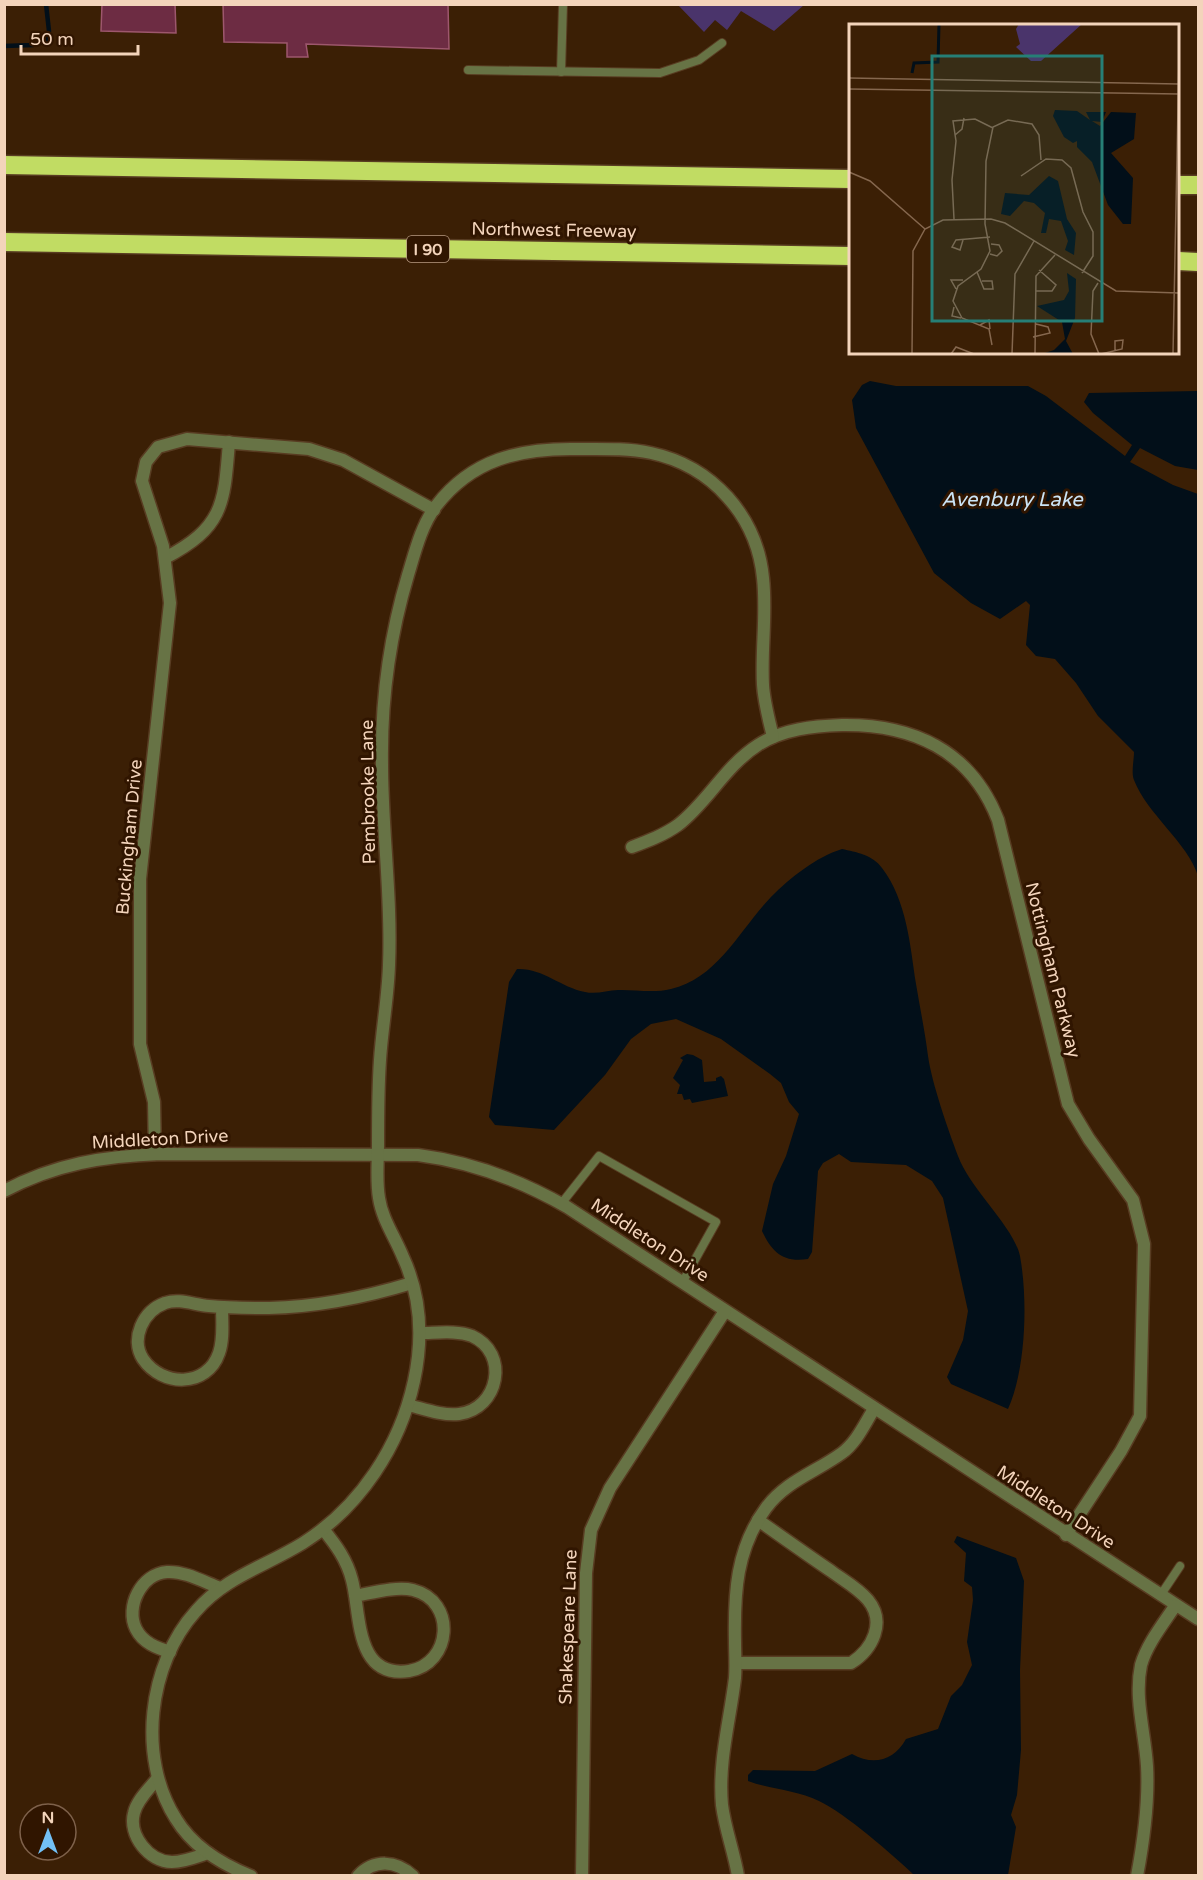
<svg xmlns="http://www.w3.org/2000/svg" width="1203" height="1880" font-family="'Varela Round',sans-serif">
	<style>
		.green { fill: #4a346b }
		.water { fill: #020f19 }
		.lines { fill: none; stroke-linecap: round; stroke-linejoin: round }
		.stream { stroke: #020f19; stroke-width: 4.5 }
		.building { fill: #6d2c43; stroke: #9d576d; stroke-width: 1.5 }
		.service-casing { stroke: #583c22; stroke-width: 10 }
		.minor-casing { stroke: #583c22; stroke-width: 15 }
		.motorway-casing { stroke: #583c22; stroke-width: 21 }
		.service { stroke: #677345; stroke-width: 8 }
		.minor { stroke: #677345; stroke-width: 12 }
		.motorway { stroke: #c1dc63; stroke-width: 18 }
		.labels { text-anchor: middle; stroke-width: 6; stroke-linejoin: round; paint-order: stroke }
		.shield { fill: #301500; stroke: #b89b83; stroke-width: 1.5 }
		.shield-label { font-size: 16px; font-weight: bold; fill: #f3d4bb }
		.street-label { font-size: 18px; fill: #f3d4bb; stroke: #301500 }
		.water-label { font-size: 20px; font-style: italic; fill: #cbe4f6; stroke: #301500 }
		.inset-river { fill: none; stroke: #020f19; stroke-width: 3 }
		.inset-road { fill: none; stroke: #85674e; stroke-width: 1.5 }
		.view { fill: #267f76; fill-opacity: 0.15; stroke: #267f76; stroke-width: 3 }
		.inset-edge { fill: none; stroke: #f3d4bb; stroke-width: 3 }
	</style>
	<rect width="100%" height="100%" fill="#3b1f05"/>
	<polygon class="green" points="678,5 804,5 774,31 741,11 727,30 715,20 704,32"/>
	<g class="water">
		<path d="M870 381 896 386H1028L1046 396 1125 456 1132 445 1093 413 1084 402 1089 393 1198 391V470L1175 466 1140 448 1130 462 1173 485 1198 494V876C1188 843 1147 814 1134 780 1131 773 1134 760 1134 752L1098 716 1076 683 1055 659 1036 656 1026 645 1030 605 1026 601 1000 619 971 603 934 573 856 428 852 400 862 385Z"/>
		<path d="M842 849C856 852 873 855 882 868 907 901 910 945 916 984 920 1008 925 1032 928 1056 932 1084 948 1129 958 1156 970 1189 1014 1227 1020 1256 1028 1300 1026 1369 1008 1409L951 1384 947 1377 963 1340 968 1311 943 1198 932 1181 906 1165 851 1162 839 1154 823 1163 818 1171 812 1252 808 1259C783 1263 772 1252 762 1231L773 1184 786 1156 799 1114 789 1102 781 1083 770 1074 721 1039 676 1019 651 1024 631 1039 605 1075 554 1130 495 1125 489 1117 509 982 517 969C543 968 560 987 585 992 598 995 609 989 621 990 637 990 655 993 671 989 718 978 740 929 771 897 790 878 816 857 842 849Z"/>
		<polygon points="687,1054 693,1055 702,1060 704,1082 716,1081 716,1078 721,1076 724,1079 728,1096 692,1103 690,1099 684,1100 682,1094 677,1094 680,1085 673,1078 683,1060 680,1058"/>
		<path d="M957 1536 1016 1558 1024 1581 1020 1670 1021 1750 1017 1795 1011 1815 1016 1827 1008 1875H914C892 1854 846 1814 819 1801 797 1790 772 1790 748 1781V1775L753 1770 815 1771 852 1754C873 1766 894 1761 906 1739L938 1729 951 1696 962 1685 972 1665 967 1642 973 1600 972 1587 964 1581 966 1553 954 1542Z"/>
	</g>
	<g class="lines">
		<polyline class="stream" points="4,46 33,45 46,41 49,31 46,4"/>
	</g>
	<g class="building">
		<polygon points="102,4 175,4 176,33 101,31"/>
		<polygon points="223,4 448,4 449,49 306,44 308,57 287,57 287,43 224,42"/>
	</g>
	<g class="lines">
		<g class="service-casing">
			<g id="service">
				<polyline points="468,70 660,73 699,60 722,43"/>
				<polyline points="561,72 563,4"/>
				<polyline points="561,1204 599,1156 716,1222 682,1283"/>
				<polyline points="1160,1596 1180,1566"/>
			</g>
		</g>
		<g class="minor-casing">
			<g id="minor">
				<path d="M165 558C224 527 224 504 229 442"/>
				<path d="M632 847C648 841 664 835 678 825 708 802 725 766 758 745 783 729 813 726 842 725 912 724 971 750 998 820L1068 1104 1089 1139 1133 1200 1144 1244 1140 1416 1121 1451 1066 1535"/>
				<polyline points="155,1154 154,1102 140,1044 140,879 170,603 163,546 142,481 146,462 158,447 187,439 309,449 343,460 434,510"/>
				<path d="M4 1191C55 1164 104 1156 161 1154L418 1155C472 1162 520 1180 567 1207L1198 1619"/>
				<path d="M222 1307C222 1322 224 1339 219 1353 207 1388 162 1387 143 1359 130 1339 143 1311 165 1303 180 1298 194 1305 209 1306 229 1308 249 1308 269 1308 317 1307 366 1297 412 1283"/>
				<path d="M408 1405C424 1409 443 1416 459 1414 499 1409 510 1353 472 1336 457 1330 436 1333 420 1333"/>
				<path d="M323 1529C336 1545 347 1560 352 1580 361 1613 354 1679 409 1671 452 1664 457 1601 413 1590 396 1586 372 1593 355 1596"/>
				<path d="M170 1652C157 1648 143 1643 136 1629 125 1607 141 1574 167 1572 185 1571 204 1582 220 1588"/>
				<path d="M736 1663H851C873 1649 886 1622 868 1600 858 1588 843 1580 831 1571 806 1554 782 1537 758 1520"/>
				<path d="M157 1779C149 1789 137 1800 134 1813 128 1835 149 1862 172 1862 184 1862 196 1857 208 1853"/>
				<path d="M251 1876C221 1864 193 1847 176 1819 137 1758 148 1664 196 1611 225 1577 266 1566 303 1543 360 1507 400 1446 414 1381 423 1339 421 1296 403 1257 395 1237 382 1219 379 1198 376 1181 378 1163 378 1145 378 1117 378 1089 380 1060 382 1029 388 997 389 965 392 898 382 831 382 764 381 701 390 635 408 575 415 552 421 526 436 506 472 459 520 448 577 449 601 449 627 448 651 453 712 466 757 516 763 578 767 614 761 649 763 685 764 702 769 720 773 737"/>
				<path d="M358 1876C374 1859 396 1860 413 1876"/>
				<polyline points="582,1876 586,1573 591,1530 610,1488 725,1311"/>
				<path d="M738 1876C734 1852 725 1829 722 1805 718 1762 730 1720 735 1678 736 1666 735 1654 735 1642 734 1593 736 1549 766 1508 786 1481 816 1472 842 1453 857 1442 865 1423 874 1409"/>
				<path d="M1137 1876C1144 1839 1149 1803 1147 1766 1145 1733 1134 1698 1141 1665 1147 1644 1163 1624 1175 1606"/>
			</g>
		</g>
		<g class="motorway-casing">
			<g id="motorway">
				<polyline points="4,165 850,179"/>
				<polyline points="1178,185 1198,185"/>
				<polyline points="4,242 850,256"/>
				<polyline points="1178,261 1198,262"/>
			</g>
		</g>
		<use href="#service" class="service"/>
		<use href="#minor" class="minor"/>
		<use href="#motorway" class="motorway"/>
	</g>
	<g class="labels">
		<rect class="shield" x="407" y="236" width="42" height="26" rx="4.5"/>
		<g class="shield-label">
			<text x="428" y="255">I 90</text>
		</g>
		<g class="street-label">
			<text transform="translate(554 230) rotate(1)" y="6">Northwest Freeway</text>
			<text transform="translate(368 792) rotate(-91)" y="6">Pembrooke Lane</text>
			<text transform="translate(129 837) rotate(-85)" y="6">Buckingham Drive</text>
			<text transform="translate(1053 970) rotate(76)" y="6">Nottingham Parkway</text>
			<text transform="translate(160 1139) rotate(-3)" y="6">Middleton Drive</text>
			<text transform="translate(650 1240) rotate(33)" y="6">Middleton Drive</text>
			<text transform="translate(1056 1507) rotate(33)" y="6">Middleton Drive</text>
			<text transform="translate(568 1627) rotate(-88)" y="6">Shakespeare Lane</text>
		</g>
		<g class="water-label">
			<text x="1012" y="506">Avenbury Lake</text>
		</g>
	</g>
	<g transform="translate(849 24)">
		<rect width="330" height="330" fill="#3b1f05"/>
		<path d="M170 0H233L192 37H182L167 23 171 20 167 5Z" fill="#4a346b"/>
		<path d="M206 86 228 87 241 96 237 88H257L253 98 243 97 251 102 262 88 287 89 285 115 262 129 284 154 282 200H274L259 181 243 138 228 123V117L224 119 215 113 204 92ZM200 152 209 157 218 195 227 209 225 231 216 226 219 217 212 197 200 195 197 209H192L196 189 185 179 175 177 161 192 152 190 156 169 180 171ZM218 249 227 255 226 294 217 317 224 330H193L205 326 216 315 213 298 188 282 215 276 220 267Z" fill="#020f19"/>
		<path class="inset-river" d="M63 49 65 39 89 38 90 0"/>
		<path class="inset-road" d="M0 54 330 60M0 65 330 70M106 111 113 105 115 94M0 148 21 157 76 205M172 152 197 135 213 136 222 144 234 188 244 208V232L233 249M105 195 103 156 107 117 104 97 126 95 144 104M114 216 111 226 103 223 107 216 141 213M141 230 148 232 153 227 150 221 142 220M128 248 135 265H144L143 257H133M249 259 244 267 242 310 250 330M107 265 102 256H114M187 267H203L207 261 190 246M105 283 103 292 112 294M131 301 140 296 141 305M184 313 201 309 199 303 187 300M143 321 140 305 113 294 104 277 109 262 132 245 141 227 136 200 137 137 144 103 159 96 183 100 190 111 192 136M63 330 64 227 76 205 94 196 142 195 156 199 267 267 330 269M102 330 107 323 125 330M163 330 166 250 185 217M186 330 187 252 206 231M252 330 273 325 274 316 266 317V326M324 330 330 33"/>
		<path class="view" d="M83 32H253V297H83Z"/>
		<rect width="330" height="330" class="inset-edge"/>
	</g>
	<rect width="1203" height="1880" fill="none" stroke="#f3d4bb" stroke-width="12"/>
	<g transform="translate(48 1832)"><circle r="28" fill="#301500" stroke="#7e614b" stroke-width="1.5"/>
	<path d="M0-4.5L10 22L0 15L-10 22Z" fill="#73c1f6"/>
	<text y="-9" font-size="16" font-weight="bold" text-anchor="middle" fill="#f3d4bb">N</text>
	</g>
	<path d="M21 45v9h117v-9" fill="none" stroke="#f3d4bb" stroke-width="3"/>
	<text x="30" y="45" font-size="18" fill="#f3d4bb" stroke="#301500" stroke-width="4.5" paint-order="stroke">50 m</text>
</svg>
